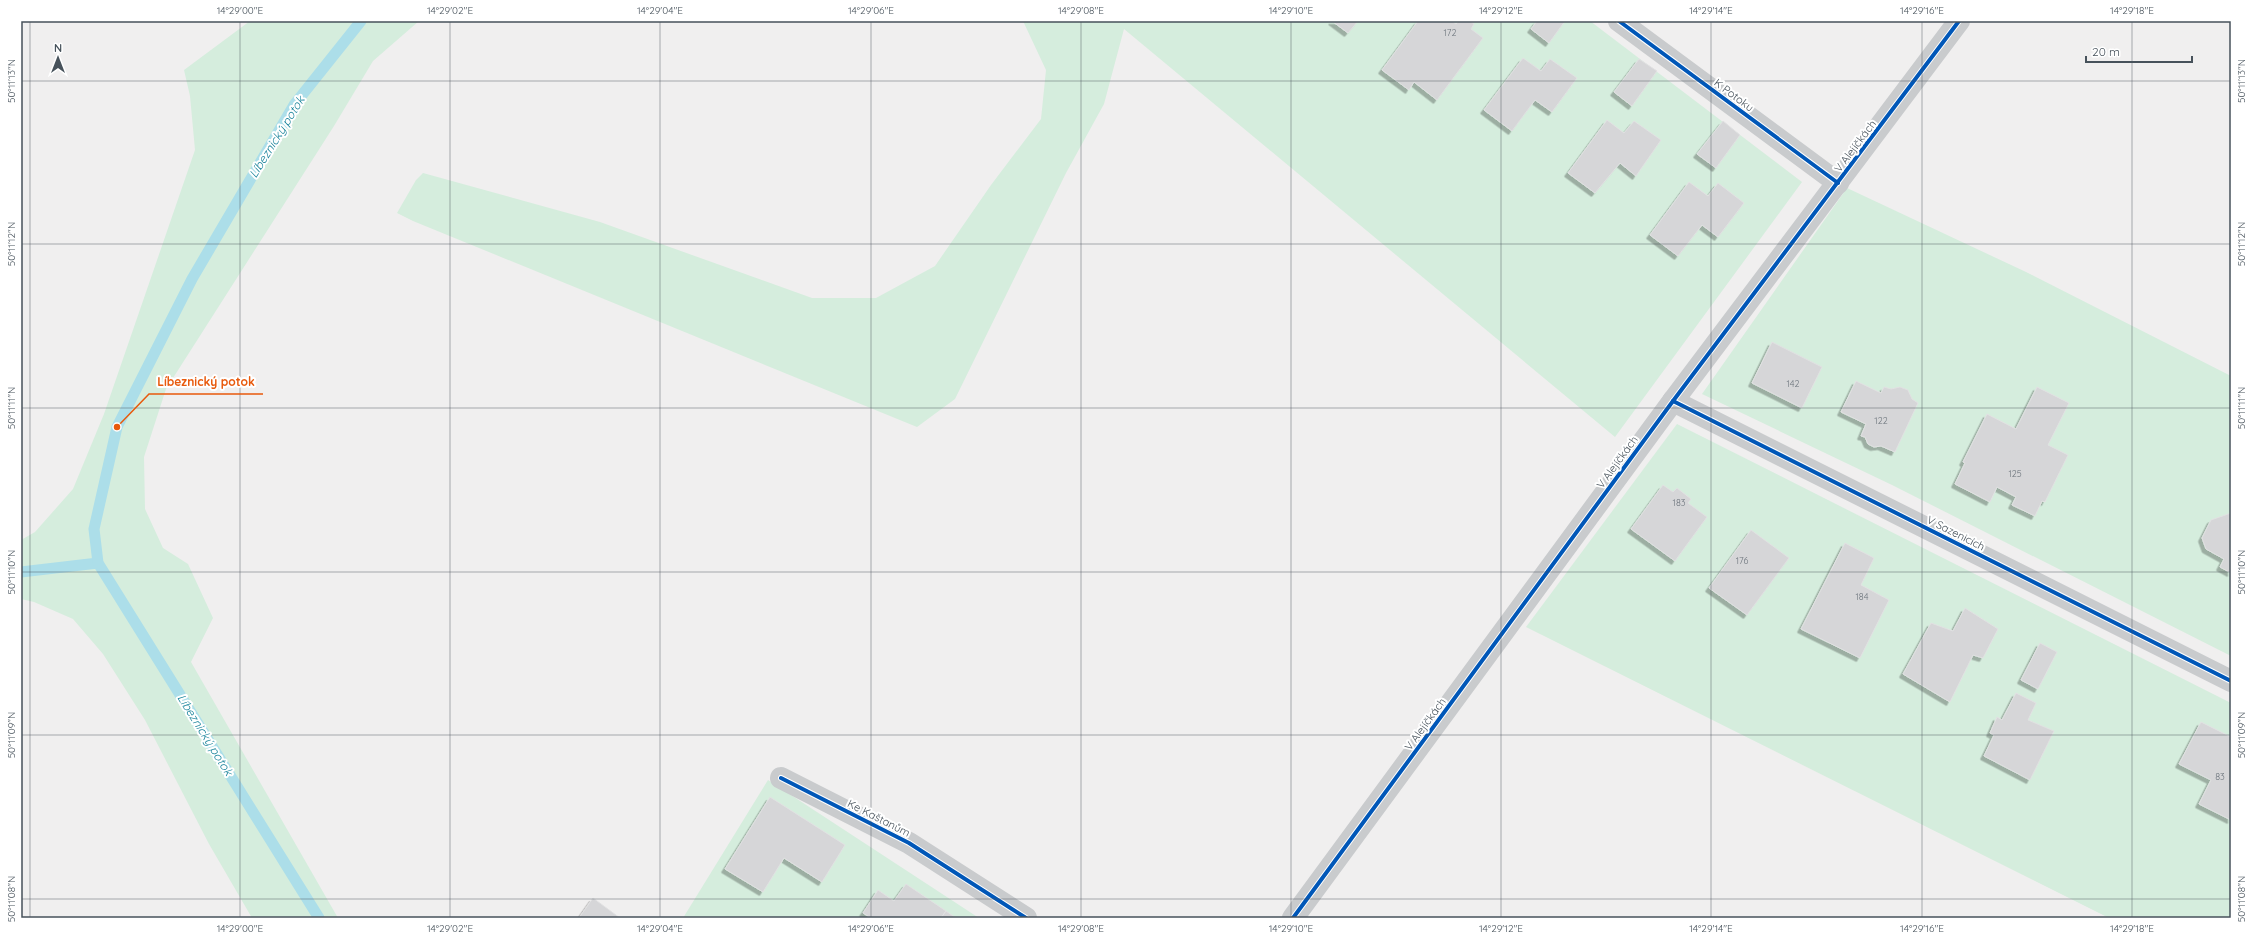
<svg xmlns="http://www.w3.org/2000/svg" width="2252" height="939" font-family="Quicksand,sans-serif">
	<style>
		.green { fill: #d5eddd }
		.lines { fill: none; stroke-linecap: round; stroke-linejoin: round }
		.stream { stroke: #acdee9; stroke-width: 11 }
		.building { fill: #d6d6d8; stroke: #e1e1e2; filter: url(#shadow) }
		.minor { stroke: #c9cbcd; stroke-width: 22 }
		.cycleway-casing { stroke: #fff; stroke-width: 6 }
		.cycleway { stroke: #0057b8; stroke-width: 4 }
		.ticks { fill: none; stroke: #47525b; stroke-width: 1; stroke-opacity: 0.45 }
		.labels { text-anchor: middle; stroke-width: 4; stroke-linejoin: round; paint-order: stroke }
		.number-label { font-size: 9px; fill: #6c747c }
		.street-label { font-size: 11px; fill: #47525b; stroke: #fff }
		.water-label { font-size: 12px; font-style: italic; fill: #158199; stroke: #fff }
		.leader { fill: none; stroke: #e8590c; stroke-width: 1.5 }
		.callout-dot { fill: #e8590c; stroke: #fff; stroke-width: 1.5 }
		.callout-label { font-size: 12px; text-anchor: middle; font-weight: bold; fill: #e8590c; stroke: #fff; stroke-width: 4; stroke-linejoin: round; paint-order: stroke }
		.neatline { fill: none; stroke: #47525b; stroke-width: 1.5 }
		.ticks-label { font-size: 10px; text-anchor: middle; fill: #47525b }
	</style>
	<defs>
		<filter id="shadow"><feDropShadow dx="-3.5" dy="3.5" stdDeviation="0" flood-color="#0004"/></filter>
	</defs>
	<rect width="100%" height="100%" fill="#f0efef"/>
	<g class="green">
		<polygon points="250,21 419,21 373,61 334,126 166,389 144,457 145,509 163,548 188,564 213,618 191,662 338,918 252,918 209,844 145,720 103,654 73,619 34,602 21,599 21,540 35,532 73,489 104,414 195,150 190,96 184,70"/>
		<polygon points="1023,21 1590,21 1802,182 1615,437 1124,29 1104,104 1066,173 955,399 917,427 413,221 397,213 416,180 423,173 600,222 812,298 876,298 935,266 991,185 1041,119 1046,70"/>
		<polygon points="1847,188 2026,272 2231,376 2231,656 1892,485 1702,394"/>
		<polygon points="1677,424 2231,703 2231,918 2109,918 1526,627"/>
		<polygon points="768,780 979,918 683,918"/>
	</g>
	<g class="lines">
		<g class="stream">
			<polyline points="21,572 98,563"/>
			<polyline points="319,918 98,563 94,529 117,427 192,279 294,105 361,21"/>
		</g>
	</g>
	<g class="building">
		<polygon points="1332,21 1358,21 1348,33"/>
		<polygon points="1418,21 1452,21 1456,24 1459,21 1470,21 1474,24 1471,29 1483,38 1437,100 1414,82 1409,90 1382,70"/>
		<polygon points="1537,21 1565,21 1549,43 1531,29"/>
		<polygon points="1523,58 1541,71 1550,59 1577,78 1552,112 1535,100 1512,131 1484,110"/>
		<polygon points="1639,59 1657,71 1632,106 1614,92"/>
		<polygon points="1607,120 1624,133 1634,121 1661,140 1636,176 1620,163 1595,193 1568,173"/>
		<polygon points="1723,121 1740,135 1716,168 1697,154"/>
		<polygon points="1689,182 1708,196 1718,183 1744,203 1718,237 1702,225 1678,256 1650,235"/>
		<polygon points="1772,342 1822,367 1802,408 1752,383"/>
		<polygon points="1856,381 1881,393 1884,387 1891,389 1900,387 1908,390 1912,399 1918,403 1895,452 1881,446 1874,447 1868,444 1865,437 1861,436 1866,424 1841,412"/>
		<polygon points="2037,387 2069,403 2048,445 2068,455 2045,502 2042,501 2035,516 2012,505 2016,497 1997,487 1990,502 1955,484 1965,463 1963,462 1987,414 2016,429"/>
		<polygon points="1663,485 1673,492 1677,488 1691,499 1688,503 1707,517 1675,561 1631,529"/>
		<polygon points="2231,513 2231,573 2220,567 2224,559 2206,549 2202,538 2211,520"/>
		<polygon points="1751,530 1789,558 1747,615 1709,588"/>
		<polygon points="1845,543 1874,558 1861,585 1889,600 1860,658 1801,629"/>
		<polygon points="1965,608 1998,629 1983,658 1973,655 1950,702 1903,674 1931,623 1953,631"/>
		<polygon points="2040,643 2057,652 2038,689 2021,680"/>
		<polygon points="2016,693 2036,703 2028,720 2054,731 2030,780 1984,756 1994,735 1990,733 1997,717 2002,720"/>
		<polygon points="2201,722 2231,737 2231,820 2199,804 2211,780 2179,764"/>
		<polygon points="770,797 845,845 822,882 784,858 763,892 725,869"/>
		<polygon points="906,884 946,911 941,918 871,918 863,913 878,890 894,901"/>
		<polygon points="593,898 620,918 579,918"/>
		<polygon points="946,911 956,918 941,918"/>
	</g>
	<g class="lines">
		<g class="minor">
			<polyline points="1619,21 1838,183"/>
			<polyline points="1673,401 2231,681"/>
			<polyline points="781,778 909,843 1026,918"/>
			<polyline points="1293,918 1673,401 1959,21"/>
		</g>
		<g class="cycleway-casing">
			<g id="cycleway">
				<polyline points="1619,21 1838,183"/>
				<polyline points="1673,401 2231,681"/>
				<polyline points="781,778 909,843 1026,918"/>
				<polyline points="1293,918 1673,401 1959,21"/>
			</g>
		</g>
		<use href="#cycleway" class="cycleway"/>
	</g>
	<path class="ticks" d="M30 21V918M240 21V918M450 21V918M660 21V918M871 21V918M1081 21V918M1291 21V918M1501 21V918M1711 21V918M1922 21V918M2132 21V918M21 81H2231M21 244H2231M21 408H2231M21 572H2231M21 735H2231M21 899H2231"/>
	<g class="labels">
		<g class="number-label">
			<text x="1450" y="36">172</text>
			<text x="1793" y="387">142</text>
			<text x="1881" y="424">122</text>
			<text x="2015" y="477">125</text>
			<text x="1679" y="506">183</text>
			<text x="1742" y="564">176</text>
			<text x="1862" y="600">184</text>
			<text x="2220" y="780">83</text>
		</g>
		<g class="street-label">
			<text transform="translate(1734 95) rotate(37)" y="4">K Potoku</text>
			<text transform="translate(1855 146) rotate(-53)" y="4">V Alejíčkách</text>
			<text transform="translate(1617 462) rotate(-54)" y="4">V Alejíčkách</text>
			<text transform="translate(1956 533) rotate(27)" y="4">V Sazenicích</text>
			<text transform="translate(1425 724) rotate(-54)" y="4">V Alejíčkách</text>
			<text transform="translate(879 818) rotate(27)" y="4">Ke Kaštanům</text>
		</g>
		<g class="water-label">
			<text transform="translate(277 137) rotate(-58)" y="4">Líbeznický potok</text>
			<text transform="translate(205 735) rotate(58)" y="4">Líbeznický potok</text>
		</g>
	</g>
	<path class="leader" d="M117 427L149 394H263"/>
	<circle class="callout-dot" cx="117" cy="427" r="4"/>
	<g class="callout-label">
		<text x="206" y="386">Líbeznický potok</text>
	</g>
	<rect width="2252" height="939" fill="none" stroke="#ffffff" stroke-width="44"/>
	<g transform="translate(58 58)" stroke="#ffffff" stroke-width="3" paint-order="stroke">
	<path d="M0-3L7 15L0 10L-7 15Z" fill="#47525b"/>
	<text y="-6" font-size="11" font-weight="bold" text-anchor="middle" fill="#47525b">N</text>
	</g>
	<path d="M2086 56v6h106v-6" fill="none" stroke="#47525b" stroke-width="2"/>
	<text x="2092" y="56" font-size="12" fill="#47525b" stroke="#ffffff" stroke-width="3" paint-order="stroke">20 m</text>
	<rect x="22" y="22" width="2208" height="895" class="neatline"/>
	<g class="ticks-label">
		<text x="240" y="14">14°29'00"E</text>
		<text x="450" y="14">14°29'02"E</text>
		<text x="660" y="14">14°29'04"E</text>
		<text x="871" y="14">14°29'06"E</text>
		<text x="1081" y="14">14°29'08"E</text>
		<text x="1291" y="14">14°29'10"E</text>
		<text x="1501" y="14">14°29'12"E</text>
		<text x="1711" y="14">14°29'14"E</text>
		<text x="1922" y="14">14°29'16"E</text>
		<text x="2132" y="14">14°29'18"E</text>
		<text transform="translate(11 81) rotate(-90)" y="4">50°11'13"N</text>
		<text transform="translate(2241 81) rotate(-90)" y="4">50°11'13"N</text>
		<text transform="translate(11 244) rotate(-90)" y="4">50°11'12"N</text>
		<text transform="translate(2241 244) rotate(-90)" y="4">50°11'12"N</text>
		<text transform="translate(11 408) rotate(-90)" y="4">50°11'11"N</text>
		<text transform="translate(2241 408) rotate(-90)" y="4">50°11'11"N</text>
		<text transform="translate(11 572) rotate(-90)" y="4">50°11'10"N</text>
		<text transform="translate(2241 572) rotate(-90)" y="4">50°11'10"N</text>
		<text transform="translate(11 735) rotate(-90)" y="4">50°11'09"N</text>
		<text transform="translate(2241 735) rotate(-90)" y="4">50°11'09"N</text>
		<text transform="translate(11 899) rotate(-90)" y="4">50°11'08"N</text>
		<text transform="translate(2241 899) rotate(-90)" y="4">50°11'08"N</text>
		<text x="240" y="932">14°29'00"E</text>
		<text x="450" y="932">14°29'02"E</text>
		<text x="660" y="932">14°29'04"E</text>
		<text x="871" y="932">14°29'06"E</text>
		<text x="1081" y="932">14°29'08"E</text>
		<text x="1291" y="932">14°29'10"E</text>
		<text x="1501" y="932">14°29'12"E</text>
		<text x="1711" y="932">14°29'14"E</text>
		<text x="1922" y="932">14°29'16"E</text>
		<text x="2132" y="932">14°29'18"E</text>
	</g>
</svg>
